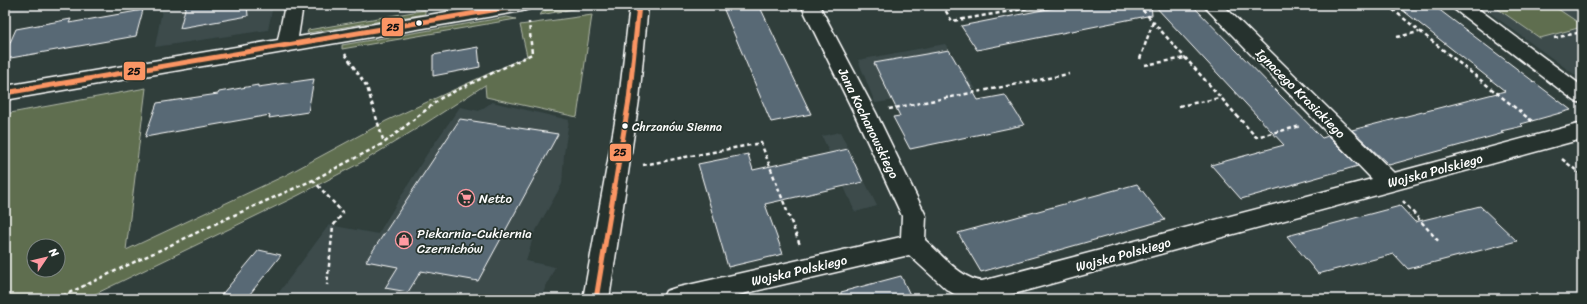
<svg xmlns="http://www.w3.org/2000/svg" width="1587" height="304" font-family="Sriracha,sans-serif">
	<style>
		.built { fill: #3c4b4c }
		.green { fill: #5f6e4f; stroke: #afb6a7; fill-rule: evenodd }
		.building { fill: #586975; stroke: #fff }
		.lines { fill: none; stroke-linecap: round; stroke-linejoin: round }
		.minor-casing { stroke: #fff; stroke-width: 3 }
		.path { stroke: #fff; stroke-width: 2.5; stroke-dasharray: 4 3; stroke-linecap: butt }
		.minor { fill: #26332d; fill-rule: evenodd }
		.bus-1-casing { stroke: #26332d; stroke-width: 8 }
		.bus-1 { stroke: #fb9564; stroke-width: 5 }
		.bus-dot { fill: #fff; stroke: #26332d; stroke-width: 1.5 }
		.labels { text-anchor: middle; stroke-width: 3.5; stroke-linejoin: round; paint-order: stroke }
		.bus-label { font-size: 12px; fill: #fff; stroke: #26332d; text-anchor: start }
		.street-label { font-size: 13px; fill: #fff; stroke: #26332d }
		.poi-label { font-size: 13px; fill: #fff; stroke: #26332d; text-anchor: start }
		.line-badge { stroke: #26332d; stroke-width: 1.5 }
		.pale-badge-label { font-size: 11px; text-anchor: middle; font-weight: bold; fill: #111 }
	</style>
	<rect width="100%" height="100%" fill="#303e3b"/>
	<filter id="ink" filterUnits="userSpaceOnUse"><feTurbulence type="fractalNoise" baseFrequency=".025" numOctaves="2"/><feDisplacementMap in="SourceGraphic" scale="8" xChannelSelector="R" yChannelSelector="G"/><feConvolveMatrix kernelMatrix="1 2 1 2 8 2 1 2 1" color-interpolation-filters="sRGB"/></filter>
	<g filter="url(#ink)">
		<g class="built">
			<polygon points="5,5 57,5 5,13"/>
			<polygon points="163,5 273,5 268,30 155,47"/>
			<polygon points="1479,5 1582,5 1582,80"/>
			<polygon points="945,44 976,89 875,103 858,60"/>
			<polygon points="492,102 569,120 564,154 562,184 534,234 526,261 555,267 540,299 274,299 329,225 378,234 427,154 460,107 479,111"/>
			<polygon points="840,132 877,206 855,212 822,136"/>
		</g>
		<g class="green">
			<polygon points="573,5 580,5 579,8 540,15 543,11"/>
			<polygon points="1492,5 1552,5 1582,25 1582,27 1540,38"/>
			<polygon points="425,10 425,14 307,33 308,30"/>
			<path d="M592 15 577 117 486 97 485 85 426 123 362 162 297 196 85 299H5V114L146 88 126 250 286 175 386 121 527 56 520 25ZM34 246H58V270H34Z"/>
			<polygon points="507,17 516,19 342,49 342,45"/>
		</g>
		<g class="building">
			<polygon points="186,5 247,5 248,16 180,28"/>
			<polygon points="722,5 759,5 811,114 771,122"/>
			<polygon points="1068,5 1151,5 1152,15 977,50 961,26"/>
			<polygon points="1154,5 1192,5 1322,138 1328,136 1358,166 1241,199 1211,165 1284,145"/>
			<polygon points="1396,5 1433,5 1571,110 1521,124 1523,126 1501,131 1504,133 1389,165 1352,130 1505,91"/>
			<polygon points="143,10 136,36 5,59 5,54 16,29 71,19 69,23"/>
			<polygon points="478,47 480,67 433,76 433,55"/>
			<polygon points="949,50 978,100 1005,95 1024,125 910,149 893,117 900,116 874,63"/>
			<polygon points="314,79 308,112 269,118 270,115 145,137 157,103 218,94 219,92 258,85 258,87"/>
			<polygon points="460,119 558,134 478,281 421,271 408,292 385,288 398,267 366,261"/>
			<polygon points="848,149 863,182 765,204 783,254 728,267 698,164 748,154 753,170"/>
			<polygon points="1137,184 1165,220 981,272 958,233"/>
			<polygon points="1400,206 1415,222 1480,206 1517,241 1408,269 1394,254 1318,274 1287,236"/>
			<polygon points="259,250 281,255 246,299 218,299"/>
			<polygon points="901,276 912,299 841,299 841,292"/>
		</g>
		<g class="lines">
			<g class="minor-casing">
				<g id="minor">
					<polygon points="285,5 303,5 298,37 488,5 531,5 529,9 522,11 5,100 5,86 278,40"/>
					<polygon points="630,5 648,5 639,100 609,299 583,299 619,100"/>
					<path d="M801 5H819L876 113 926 216 925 240C940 253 962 280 982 281L1372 179 1203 5H1223L1394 173 1582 123V139L995 299H962L946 289 909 255 721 299H662L666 291 675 288 901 237 902 216 854 113Z"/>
					<polygon points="1452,5 1473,5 1582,86 1582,103 1575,101 1454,9"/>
				</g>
			</g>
			<g class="path">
				<polyline points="942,5 952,21 1047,5"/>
				<polyline points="1138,5 1256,137 1301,126"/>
				<polyline points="1387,5 1533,122"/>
				<polyline points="1397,37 1419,32"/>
				<polyline points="1554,38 1582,32"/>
				<polyline points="345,54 367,87 384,143"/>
				<polyline points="1140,59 1153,22"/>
				<polyline points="1145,65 1185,58"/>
				<polyline points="1179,106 1220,98"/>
				<polyline points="889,109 1069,74"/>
				<polyline points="1562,159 1582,175"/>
				<polyline points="643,165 761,143 800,245"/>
				<polyline points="313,180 343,213 333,226 327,285"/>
				<polyline points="1403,201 1440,243"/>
				<polyline points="56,299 230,217 313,180 384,143 441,98 532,54 529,22"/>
			</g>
			<use href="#minor" class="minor"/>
			<g class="bus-1-casing">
				<g id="bus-1">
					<polyline points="5,93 522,5"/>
					<polyline points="596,299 629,100 639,5"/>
				</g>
			</g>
			<use href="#bus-1" class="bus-1"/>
		</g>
	</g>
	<defs>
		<g id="supermarket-ring" transform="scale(0.9)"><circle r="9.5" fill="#26332d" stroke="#ff9aa2" stroke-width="1.5"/><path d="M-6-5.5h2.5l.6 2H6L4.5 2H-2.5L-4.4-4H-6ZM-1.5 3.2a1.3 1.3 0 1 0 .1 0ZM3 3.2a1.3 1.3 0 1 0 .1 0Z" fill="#ff9aa2"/></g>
		<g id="shop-ring" transform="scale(0.9)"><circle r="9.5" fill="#26332d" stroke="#ff9aa2" stroke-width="1.5"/><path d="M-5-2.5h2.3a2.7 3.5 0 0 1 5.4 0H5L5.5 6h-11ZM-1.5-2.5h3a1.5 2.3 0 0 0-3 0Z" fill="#ff9aa2"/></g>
	</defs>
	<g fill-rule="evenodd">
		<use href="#supermarket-ring" x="466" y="198"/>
		<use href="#shop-ring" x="404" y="240"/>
	</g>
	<g class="bus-dot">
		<circle cx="419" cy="23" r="3.5"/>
		<circle cx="625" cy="126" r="3.5"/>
	</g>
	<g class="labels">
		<g class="bus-label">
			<text x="632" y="131">Chrzanów Sienna</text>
		</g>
		<g class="street-label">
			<text transform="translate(1301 93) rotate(45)" y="5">Ignacego Krasickiego</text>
			<text transform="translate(869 123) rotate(64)" y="5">Jana Kochanowskiego</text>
			<text transform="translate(1435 170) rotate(-15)" y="5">Wojska Polskiego</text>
			<text transform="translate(1123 254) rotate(-15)" y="5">Wojska Polskiego</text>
			<text transform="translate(799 270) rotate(-13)" y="5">Wojska Polskiego</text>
		</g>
		<g class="poi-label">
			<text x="479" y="203">Netto</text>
			<text x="417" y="238">Piekarnia-Cukiernia<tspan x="417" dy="15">Czernichów</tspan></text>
		</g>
	</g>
	<g class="line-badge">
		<rect x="381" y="17" width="23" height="20" rx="4" fill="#fb9564"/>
		<rect x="123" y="61" width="23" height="20" rx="4" fill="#fb9564"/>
		<rect x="609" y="143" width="23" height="19" rx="4" fill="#fb9564"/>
	</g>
	<g class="pale-badge-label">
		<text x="393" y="31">25</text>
		<text x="134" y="75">25</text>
		<text x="620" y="156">25</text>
	</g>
	<rect width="1587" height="304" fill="none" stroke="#26332d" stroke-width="20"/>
	<rect x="10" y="10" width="1567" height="284" fill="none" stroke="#fff" stroke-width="1.5" filter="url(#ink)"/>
	<g transform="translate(46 258) rotate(55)"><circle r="19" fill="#26332d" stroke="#7d8581"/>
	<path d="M0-3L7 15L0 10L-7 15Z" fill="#ff9aa2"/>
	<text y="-6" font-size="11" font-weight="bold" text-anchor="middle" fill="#ffffff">N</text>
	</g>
</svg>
